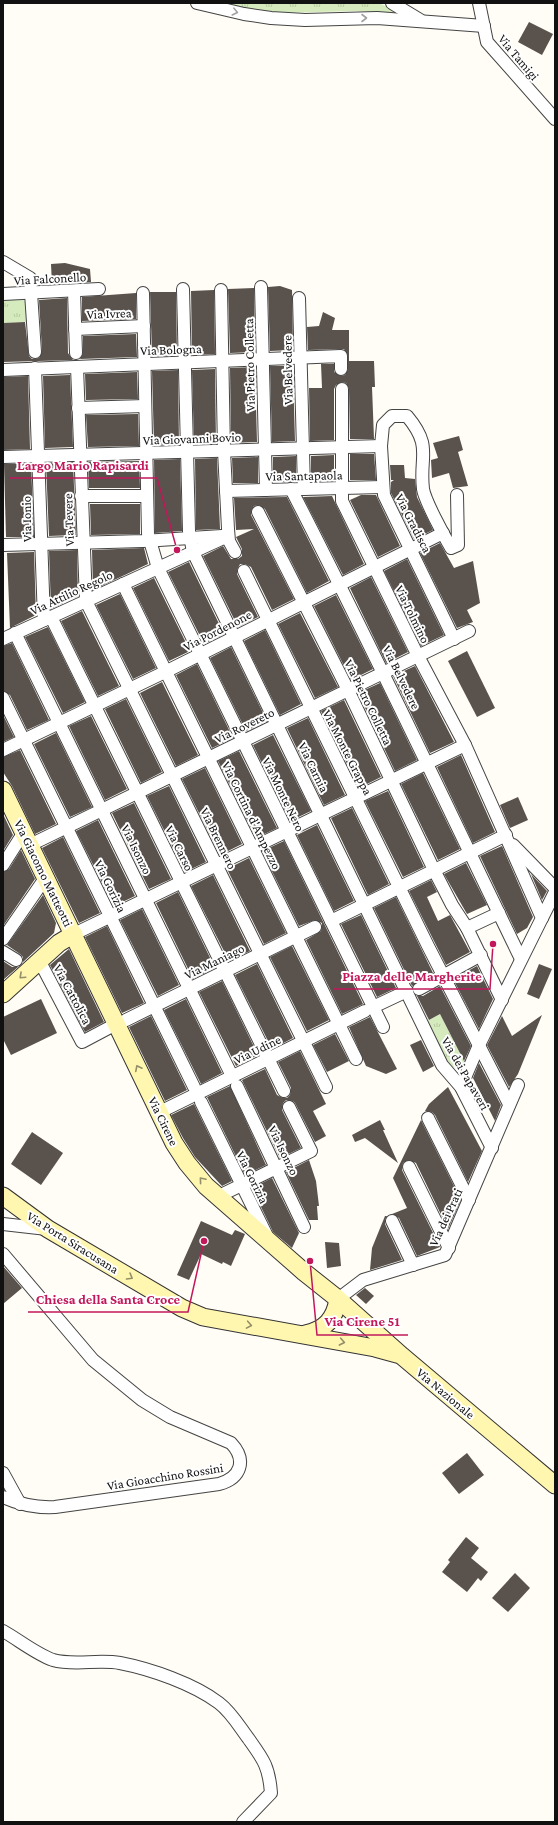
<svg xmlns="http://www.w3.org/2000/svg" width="558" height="1825" font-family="'Crimson Pro',serif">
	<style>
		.grass { fill: url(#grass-tufts) }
		.building { fill: #5a524d }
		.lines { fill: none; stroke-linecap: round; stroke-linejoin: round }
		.minor-casing { stroke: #444; stroke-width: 14 }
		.secondary-casing { stroke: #333; stroke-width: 19 }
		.minor { stroke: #fff; stroke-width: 12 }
		.secondary { stroke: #fff6b0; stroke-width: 17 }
		.oneway { stroke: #a0a0a0 }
		.oneway2 { stroke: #948f68 }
		.labels { text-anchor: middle; stroke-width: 4; stroke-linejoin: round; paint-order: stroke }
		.street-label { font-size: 13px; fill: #111; stroke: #fff }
		.leader { fill: none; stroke: #c2185b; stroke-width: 1.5 }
		.callout-dot { fill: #c2185b; stroke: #fff; stroke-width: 1.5 }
		.callout-label { font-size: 14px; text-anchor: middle; font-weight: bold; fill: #c2185b; stroke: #fff; stroke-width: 4; stroke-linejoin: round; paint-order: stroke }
	</style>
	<defs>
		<pattern id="grass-tufts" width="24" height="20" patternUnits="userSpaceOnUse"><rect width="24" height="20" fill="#d5ebbd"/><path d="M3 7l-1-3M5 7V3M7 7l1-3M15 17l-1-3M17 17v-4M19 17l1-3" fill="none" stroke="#b6c8a1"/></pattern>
	</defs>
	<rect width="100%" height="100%" fill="#fffdf5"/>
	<g class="grass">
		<polygon points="223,3 378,3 391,8 393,13 356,11 282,13 254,10"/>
		<polygon points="22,299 27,302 28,322 3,323 3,300"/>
		<polygon points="440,1014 466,1065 451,1068 447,1065 427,1021"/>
	</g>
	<g class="building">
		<polygon points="529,22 553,34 542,55 518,42"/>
		<polygon points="65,263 90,269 91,282 52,284 51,264"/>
		<polygon points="280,286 292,290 293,350 270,351 268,287"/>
		<polygon points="254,288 255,352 230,353 228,289"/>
		<polygon points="214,290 215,354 192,355 191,291"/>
		<polygon points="150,292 176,292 177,355 152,356"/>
		<polygon points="136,293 136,319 82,321 82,297"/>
		<polygon points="67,298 68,353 73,360 3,362 3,323 25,322 29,356 32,359 39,358 42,351 39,300"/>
		<polygon points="323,312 335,318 332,330 349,330 349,361 374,361 375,387 372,387 374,439 350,439 349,389 346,383 342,382 336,385 334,389 334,440 310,441 309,388 322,388 321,364 334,364 334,372 341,376 345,375 348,369 348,356 344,349 308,350 307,327 319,326"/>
		<polygon points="136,334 137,357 80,359 83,353 83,336"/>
		<polygon points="270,366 284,366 284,374 293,373 295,441 272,442"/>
		<polygon points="255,367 257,442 231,443 230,368"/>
		<polygon points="215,369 216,443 194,444 192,370"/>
		<polygon points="178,370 179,444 154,445 152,371"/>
		<polygon points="137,372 138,399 86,400 85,374"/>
		<polygon points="70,375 73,447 45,448 43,376"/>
		<polygon points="28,376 30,449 3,450 3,377"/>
		<polygon points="138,414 139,446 88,447 86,415"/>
		<polygon points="459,436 463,450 458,452 468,486 453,488 449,473 432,478 431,460 438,458 433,443"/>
		<polygon points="350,454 374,454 376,480 350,480"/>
		<polygon points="334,455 334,481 311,481 311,456"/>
		<polygon points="296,456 296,482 273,482 273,457"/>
		<polygon points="258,457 258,483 233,483 232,458"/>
		<polygon points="217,458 220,529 196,530 195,459"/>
		<polygon points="180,459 182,531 155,533 154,460"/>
		<polygon points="139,461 140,488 89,488 88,462"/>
		<polygon points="73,462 76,535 49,536 46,463"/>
		<polygon points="4,464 31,464 34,537 6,537"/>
		<polygon points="390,465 404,465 405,478 415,479 417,497 433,530 414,539 391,493 391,482 394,480 391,480"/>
		<polygon points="361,495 376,495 400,546 378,557 350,500"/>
		<polygon points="332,496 364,564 343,575 303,497"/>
		<polygon points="287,497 329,581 307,593 265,509 259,505 254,506 251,511 251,515 294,599 272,610 251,567 245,564 240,564 237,570 237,574 258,617 238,627 203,556 223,546 231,559 238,559 242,556 242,549 236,537 254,529 236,530 234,498"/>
		<polygon points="90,504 140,504 140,534 91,535"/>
		<polygon points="440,543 454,568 473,561 480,603 467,610 473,622 457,628 420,553"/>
		<polygon points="144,548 148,564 93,590 92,550"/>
		<polygon points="77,550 78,596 51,609 49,551"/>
		<polygon points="34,552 36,615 10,628 7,553"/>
		<polygon points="407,559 444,635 421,646 384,571"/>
		<polygon points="189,562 224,634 204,644 168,572"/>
		<polygon points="371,577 408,652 386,663 350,588"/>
		<polygon points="154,578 190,651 169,661 133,588"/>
		<polygon points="120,594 156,668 133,679 96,605"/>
		<polygon points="336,595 373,669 351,680 314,606"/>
		<polygon points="82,611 119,686 98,696 61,621"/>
		<polygon points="300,613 338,687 315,698 278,624"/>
		<polygon points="48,627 85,702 63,713 25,637"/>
		<polygon points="265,630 301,704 280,715 244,641"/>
		<polygon points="12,643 49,720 27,730 10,695 3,691 3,646"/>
		<polygon points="231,647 267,721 246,731 210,658"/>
		<polygon points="467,651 495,708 477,717 448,661"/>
		<polygon points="197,664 233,738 212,748 176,675"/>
		<polygon points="415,666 454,742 430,753 393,676"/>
		<polygon points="162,682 198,755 176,766 140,693"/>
		<polygon points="380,683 417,760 395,771 358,693"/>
		<polygon points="126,699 162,772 141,783 105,709"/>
		<polygon points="344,700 381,777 359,788 321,711"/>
		<polygon points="3,715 14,737 3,742"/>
		<polygon points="91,716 127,789 105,800 69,726"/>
		<polygon points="308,718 345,795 324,805 287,728"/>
		<polygon points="56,733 92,807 70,817 34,744"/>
		<polygon points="273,735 311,811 290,821 253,745"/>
		<polygon points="20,750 56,824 35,834 12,786 3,772 3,757"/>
		<polygon points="239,751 277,828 256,838 218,761"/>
		<polygon points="461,755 495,832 473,843 437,767"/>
		<polygon points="205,768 242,844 220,855 182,779"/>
		<polygon points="423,773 460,849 438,860 401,784"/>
		<polygon points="169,786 206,862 185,872 147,796"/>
		<polygon points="388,791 424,867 403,877 365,801"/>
		<polygon points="518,797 528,820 510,828 500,805"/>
		<polygon points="134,803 171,879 149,889 112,813"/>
		<polygon points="352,808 389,884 368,895 331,818"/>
		<polygon points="3,814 13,835 3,851"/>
		<polygon points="98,820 135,896 114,906 76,831"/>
		<polygon points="317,825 354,901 334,911 297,835"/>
		<polygon points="63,837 100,913 79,923 42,848"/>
		<polygon points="284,841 363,1004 342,1014 306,940 321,931 322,923 315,920 299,926 262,851"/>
		<polygon points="502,846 533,917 527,928 517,934 480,856"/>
		<polygon points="21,850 35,879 3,926 3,872 9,869"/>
		<polygon points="249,858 286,933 264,944 227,869"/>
		<polygon points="466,863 487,905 467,914 444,874"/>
		<polygon points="531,874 547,891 542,900"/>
		<polygon points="213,875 250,951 229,961 191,886"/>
		<polygon points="431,880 437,892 427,897 438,921 450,915 470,952 446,965 409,891"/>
		<polygon points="178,892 215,968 193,979 156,903"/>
		<polygon points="43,895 56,923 54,933 23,962 23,957 20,954 7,945"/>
		<polygon points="396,897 433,973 412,986 374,908"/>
		<polygon points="142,909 179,985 158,996 120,920"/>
		<polygon points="361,915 396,988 377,997 341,924"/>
		<polygon points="107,926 144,1003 122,1013 85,937"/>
		<polygon points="292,946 329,1020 307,1031 270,957"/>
		<polygon points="69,949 104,1022 85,1032 50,965"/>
		<polygon points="3,961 12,967 18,967 3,980"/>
		<polygon points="257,964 293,1038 272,1049 235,975"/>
		<polygon points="539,964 552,969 539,999 527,994"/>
		<polygon points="477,966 493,999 479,1029 453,979"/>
		<polygon points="222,981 258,1055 236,1066 199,992"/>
		<polygon points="440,986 471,1046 464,1061 440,1014 429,1020 417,996 423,996"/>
		<polygon points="41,999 57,1033 11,1055 3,1039 3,1017"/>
		<polygon points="186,999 222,1073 201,1084 164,1010"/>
		<polygon points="542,1015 518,1074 509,1087 487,1045 502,1016 512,1036"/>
		<polygon points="151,1016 187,1090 165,1101 129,1027"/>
		<polygon points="370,1017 397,1069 386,1074 366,1066 349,1027"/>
		<polygon points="335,1034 349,1061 327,1072 313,1045"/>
		<polygon points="421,1040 434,1066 423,1072 410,1045"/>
		<polygon points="300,1051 326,1104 313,1111 326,1136 315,1142 295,1103 293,1101 286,1100 283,1103 282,1110 301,1148 280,1158 242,1080 265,1069 277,1095 283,1098 287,1098 290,1095 291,1088 278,1062"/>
		<polygon points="479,1063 501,1105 495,1121 473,1078"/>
		<polygon points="230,1086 266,1165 245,1175 207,1097"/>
		<polygon points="448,1087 482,1151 468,1182 435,1115 432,1112 425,1111 429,1104"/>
		<polygon points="194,1104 232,1181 222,1186 195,1157 183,1138 171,1115"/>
		<polygon points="380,1120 385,1130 383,1130 398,1163 365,1138 355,1142 352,1135"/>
		<polygon points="421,1120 461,1200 448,1229 416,1163 409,1160 403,1163 402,1170 440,1247 417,1256 399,1218 392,1214 407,1208 393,1178"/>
		<polygon points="32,1132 63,1153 41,1185 11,1164"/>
		<polygon points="309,1160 316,1181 319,1206 317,1206 318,1220 309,1220 286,1172"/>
		<polygon points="272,1178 299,1233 292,1248 273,1232 252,1188"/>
		<polygon points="385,1216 387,1216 385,1220 385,1224 402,1260 370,1270 372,1248"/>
		<polygon points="201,1221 232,1235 235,1230 245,1234 231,1266 223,1262 222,1264 201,1254 189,1280 177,1275"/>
		<polygon points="325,1242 339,1243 341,1266 327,1268"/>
		<polygon points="3,1266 22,1288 3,1304"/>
		<polygon points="365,1288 374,1296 366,1304 356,1295"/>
		<polygon points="467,1453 484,1475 459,1494 442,1473"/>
		<polygon points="466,1537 479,1548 471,1558 488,1572 481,1581 478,1578 467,1592 442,1572 450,1562 448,1560"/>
		<polygon points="515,1573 530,1588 508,1612 492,1598"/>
	</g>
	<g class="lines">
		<g class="minor-casing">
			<g id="minor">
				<polyline points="197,3 244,14 271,18 305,20 377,18 484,26"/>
				<polyline points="392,3 420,20"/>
				<polyline points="479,3 487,42 555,119"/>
				<polyline points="3,262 30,278 35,352"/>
				<polyline points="261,287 266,490"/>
				<polyline points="183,289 189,531 193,552 442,1065 461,1087 492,1148"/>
				<polyline points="221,290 224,451 228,529 229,541 235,552"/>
				<polyline points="74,291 76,353"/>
				<polyline points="143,293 148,534 158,568 383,1027"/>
				<polyline points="3,294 99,289"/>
				<polyline points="299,298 304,489"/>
				<polyline points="75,329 144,326"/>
				<polyline points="77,367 86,601 326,1087"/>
				<polyline points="35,368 44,620"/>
				<polyline points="3,370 341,356 341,369"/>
				<polyline points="342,389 342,501 418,656 465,745 542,918 479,1045 461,1087"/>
				<polyline points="78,408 145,406"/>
				<polyline points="3,457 381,446"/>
				<path d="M291 489C371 644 445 802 521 959"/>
				<polyline points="226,491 382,487"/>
				<polyline points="81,496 147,496"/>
				<polyline points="258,512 348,690 434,870 452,905 467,928 502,1000"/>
				<polyline points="3,545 143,541 222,536"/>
				<polyline points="244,571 428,946 509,1104"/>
				<polyline points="123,584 356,1059"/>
				<polyline points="51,617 284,1091"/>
				<polyline points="15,633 232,1076"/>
				<polyline points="3,639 228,536"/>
				<path d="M454 639 384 495 381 446 383 425 392 416H407C433 447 419 456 423 489 425 501 444 536 451 548L458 545 457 495"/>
				<polyline points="3,698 194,1087"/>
				<polyline points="3,750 167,671 443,533"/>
				<polyline points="30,845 469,631"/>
				<polyline points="513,845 555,888"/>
				<polyline points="3,865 24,832"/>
				<polyline points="542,918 555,892"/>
				<polyline points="331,921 506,835"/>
				<polyline points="467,928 499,913"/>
				<polyline points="74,934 465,745"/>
				<polyline points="3,939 46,877"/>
				<polyline points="3,952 16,960"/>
				<polyline points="39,960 82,1042 116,1024"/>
				<polyline points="419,989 481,955"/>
				<polyline points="373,1007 407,991"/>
				<polyline points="126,1020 315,927"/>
				<polyline points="237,1086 304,1227"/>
				<polyline points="201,1102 267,1236"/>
				<polyline points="160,1112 365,1011"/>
				<polyline points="428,1118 469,1200"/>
				<polyline points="409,1167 449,1248"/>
				<polyline points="219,1196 311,1151 289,1107"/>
				<polyline points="392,1221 413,1265"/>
				<polyline points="3,1224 47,1229"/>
				<path d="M3 1254 93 1360 142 1400 170 1417 231 1443C247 1460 241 1478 219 1484L55 1507C36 1508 21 1505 3 1497"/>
				<polyline points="338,1299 363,1280 445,1255 518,1085"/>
				<polyline points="3,1473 20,1504"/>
				<path d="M3 1631C19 1640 36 1654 53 1660 74 1666 98 1659 120 1663 151 1669 194 1684 219 1703 231 1712 239 1726 248 1738 263 1759 269 1766 271 1793L243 1822"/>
			</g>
		</g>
		<g class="secondary-casing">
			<g id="secondary">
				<polyline points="3,790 174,1143 187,1163 206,1186 304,1272 338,1299 402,1356 555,1485"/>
				<polyline points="3,994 59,943 74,934"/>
				<polyline points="3,1196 48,1229 182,1308 203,1317 375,1348 397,1354"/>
				<path d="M305 1334C325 1330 335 1319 338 1299"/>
			</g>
		</g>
		<use href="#minor" class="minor"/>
		<use href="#secondary" class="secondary"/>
	</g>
	<defs><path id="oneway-chevron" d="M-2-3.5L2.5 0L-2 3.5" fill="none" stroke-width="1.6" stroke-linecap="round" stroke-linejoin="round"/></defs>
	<g class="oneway">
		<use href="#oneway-chevron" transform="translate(235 12) rotate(14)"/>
		<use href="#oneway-chevron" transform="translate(364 18)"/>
	</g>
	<g class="oneway2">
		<use href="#oneway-chevron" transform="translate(22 976) rotate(137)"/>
		<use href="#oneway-chevron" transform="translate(138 1068) rotate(-117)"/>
		<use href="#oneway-chevron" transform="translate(202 1180) rotate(-130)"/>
		<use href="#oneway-chevron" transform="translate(130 1277) rotate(30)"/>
		<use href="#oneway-chevron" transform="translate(249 1325) rotate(10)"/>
		<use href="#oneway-chevron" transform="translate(342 1342) rotate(11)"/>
	</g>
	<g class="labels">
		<g class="street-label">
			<text transform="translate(519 57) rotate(50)" y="5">Via Tamigi</text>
			<text transform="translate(50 278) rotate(-3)" y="5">Via Falconello</text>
			<text transform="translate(109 313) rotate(-2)" y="5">Via Ivrea</text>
			<text transform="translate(171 349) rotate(-2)" y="5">Via Bologna</text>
			<text transform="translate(249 365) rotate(-91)" y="5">Via Pietro Colletta</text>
			<text transform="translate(287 370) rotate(-91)" y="5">Via Belvedere</text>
			<text transform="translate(192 438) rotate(-2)" y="5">Via Giovanni Bovio</text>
			<text transform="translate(304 475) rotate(-1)" y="5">Via Santapaola</text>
			<text transform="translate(26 519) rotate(-91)" y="5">Via Ionio</text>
			<text transform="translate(68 520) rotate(-92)" y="5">Via Tevere</text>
			<text transform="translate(414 523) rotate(63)" y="5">Via Gradisca</text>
			<text transform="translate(71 592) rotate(-25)" y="5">Via Attilio Regolo</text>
			<text transform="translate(413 614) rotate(64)" y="5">Via Tolmino</text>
			<text transform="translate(217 630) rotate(-27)" y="5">Via Pordenone</text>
			<text transform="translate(402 677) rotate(64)" y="5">Via Belvedere</text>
			<text transform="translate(369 702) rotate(64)" y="5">Via Pietro Colletta</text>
			<text transform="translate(244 725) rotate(-26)" y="5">Via Rovereto</text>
			<text transform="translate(348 752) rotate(63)" y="5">Via Monte Grappa</text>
			<text transform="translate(314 767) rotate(64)" y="5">Via Carnia</text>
			<text transform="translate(284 794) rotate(64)" y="5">Via Monte Nero</text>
			<text transform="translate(252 815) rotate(64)" y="5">Via Cortina d'Ampezzo</text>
			<text transform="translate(219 838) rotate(64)" y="5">Via Brennero</text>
			<text transform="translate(180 848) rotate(64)" y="5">Via Carso</text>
			<text transform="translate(137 849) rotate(64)" y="5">Via Isonzo</text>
			<text transform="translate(44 873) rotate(64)" y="5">Via Giacomo Matteotti</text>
			<text transform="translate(111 886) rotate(64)" y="5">Via Gorizia</text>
			<text transform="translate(214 961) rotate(-26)" y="5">Via Maniago</text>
			<text transform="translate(73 994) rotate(62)" y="5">Via Cattolica</text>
			<text transform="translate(257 1049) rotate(-26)" y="5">Via Udine</text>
			<text transform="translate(466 1073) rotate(60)" y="5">Via dei Papaveri</text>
			<text transform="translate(164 1121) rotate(64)" y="5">Via Cirene</text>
			<text transform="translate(284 1150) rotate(64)" y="5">Via Isonzo</text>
			<text transform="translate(253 1177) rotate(64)" y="5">Via Gorizia</text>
			<text transform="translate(445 1217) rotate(-65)" y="5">Via dei Prati</text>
			<text transform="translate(73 1242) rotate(32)" y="5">Via Porta Siracusana</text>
			<text transform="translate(446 1393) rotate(40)" y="5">Via Nazionale</text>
			<text transform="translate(165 1476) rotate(-9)" y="5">Via Gioacchino Rossini</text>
		</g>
	</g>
	<path class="leader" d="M177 550L157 478H9M493 944L490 989H334M204 1241L188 1312H28M310 1261L317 1335H408"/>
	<g class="callout-dot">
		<circle cx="177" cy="550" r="4"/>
		<circle cx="493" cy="944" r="4"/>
		<circle cx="204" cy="1241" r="4"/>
		<circle cx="310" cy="1261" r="4"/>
	</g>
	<g class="callout-label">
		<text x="83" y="470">Largo Mario Rapisardi</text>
		<text x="412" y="981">Piazza delle Margherite</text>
		<text x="108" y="1304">Chiesa della Santa Croce</text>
		<text x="362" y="1326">Via Cirene 51</text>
	</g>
	<rect width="558" height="1825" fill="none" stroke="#111111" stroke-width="8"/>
</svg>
